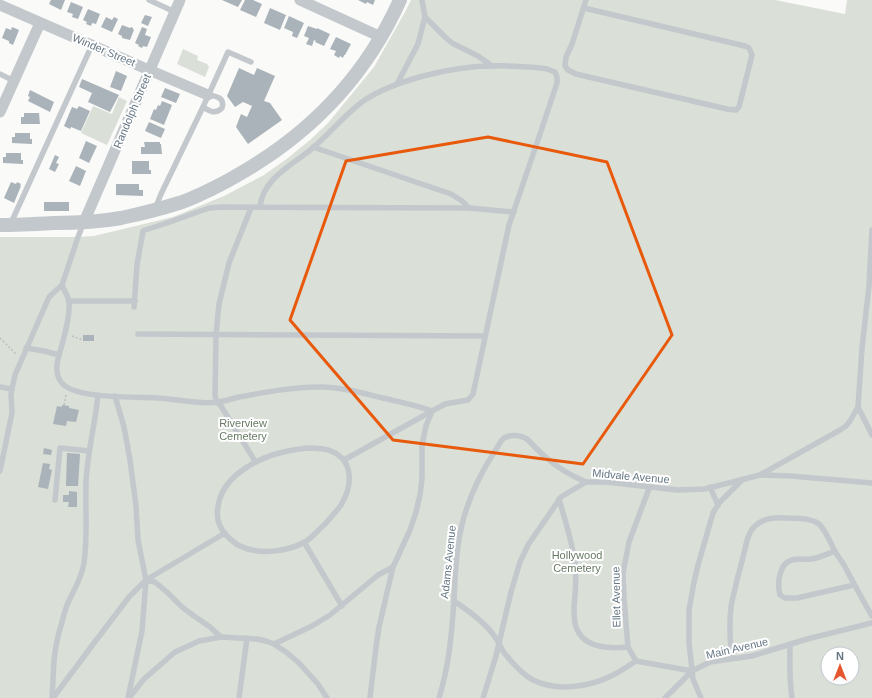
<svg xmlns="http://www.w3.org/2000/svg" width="872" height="698" font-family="Helvetica,sans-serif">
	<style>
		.green { fill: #dadfd7; fill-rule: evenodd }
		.building { fill: #aab3b9 }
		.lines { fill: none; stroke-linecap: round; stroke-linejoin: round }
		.path { stroke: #bbbfc2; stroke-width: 1.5; stroke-dasharray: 2 2; stroke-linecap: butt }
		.service { stroke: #c3c8cc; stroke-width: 5.5 }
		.minor { stroke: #c3c8cc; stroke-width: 11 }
		.tertiary { stroke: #c3c8cc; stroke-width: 14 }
		.marked { fill: none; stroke: #e8590c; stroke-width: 3; stroke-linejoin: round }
		.labels { text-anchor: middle; stroke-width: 4; stroke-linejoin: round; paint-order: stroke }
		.street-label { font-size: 11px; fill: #657683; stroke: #fff }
		.park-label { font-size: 11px; fill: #687a64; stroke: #fff }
	</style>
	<rect width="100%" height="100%" fill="#fafaf8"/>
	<g class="green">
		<path d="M411 0H775L845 14 847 0H872V698H0V237H78L94 236 173 217 224 196 264 175 288 158 310 140 328 123 374 67 405 12ZM828 654H852V678H828Z"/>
		<polygon points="183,49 198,56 197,60 207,64 209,67 205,77 177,64"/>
		<polygon points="119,97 127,101 107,145 81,133 93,106 112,114"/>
	</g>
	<g class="building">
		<polygon points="51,0 65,0 61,10 49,4"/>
		<polygon points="222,0 242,0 238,7"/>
		<polygon points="245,0 253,0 262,4 256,17 240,10"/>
		<polygon points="358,0 375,0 373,5 367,2 366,4"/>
		<polygon points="71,2 83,7 78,19 72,17 73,14 67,12"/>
		<polygon points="270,8 286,15 280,30 264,23"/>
		<polygon points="88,9 100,14 96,24 92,23 91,26 86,24 87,22 83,20"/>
		<polygon points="145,15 152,17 148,26 141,23"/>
		<polygon points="289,16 304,23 297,38 292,36 293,32 284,28"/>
		<polygon points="106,17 112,20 114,17 118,19 112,32 101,27"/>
		<polygon points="122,25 130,28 131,27 133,28 133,29 134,30 130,40 122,38 122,36 118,34"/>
		<polygon points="308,26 317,29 317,28 330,34 324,46 315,42 316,41 314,40 312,46 306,44 309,38 304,36"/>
		<polygon points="12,27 19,30 13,45 9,43 9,41 2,38 6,28 11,30"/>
		<polygon points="142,27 147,29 145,35 151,37 147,47 143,46 142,48 138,46 139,45 135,43"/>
		<polygon points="336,37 351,44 345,55 344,55 343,58 340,56 339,58 334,55 336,51 330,49"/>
		<polygon points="239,68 254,75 257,68 275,76 264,101 270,103 282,120 248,144 236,127 241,114 247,117 252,106 243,102 235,107 227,96"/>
		<polygon points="116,71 127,76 121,91 110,87"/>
		<polygon points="82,79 119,95 110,112 88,102 92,93 79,87"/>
		<polygon points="165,88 180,94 176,103 161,97"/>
		<polygon points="30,90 54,102 50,112 28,101 30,97 28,96"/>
		<polygon points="162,101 172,105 164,125 150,119 154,109 156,110 158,105 160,106"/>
		<polygon points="79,106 90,111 81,131 71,127 70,129 64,126 72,107 77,109"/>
		<polygon points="24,113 39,113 40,124 21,124 21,117 24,117"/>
		<polygon points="149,122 165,129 161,138 145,131"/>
		<polygon points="15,133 30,133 30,139 32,139 32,144 12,143 12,137 15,137"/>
		<polygon points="86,141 97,146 89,163 79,158"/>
		<polygon points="144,142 160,142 160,144 161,144 162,154 141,154 141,147 145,147"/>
		<polygon points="6,153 21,153 21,160 23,160 23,164 3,163 3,157 6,157"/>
		<polygon points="55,155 59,157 56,163 59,164 55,172 49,169"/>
		<polygon points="132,161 149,161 149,170 151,170 151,174 132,174"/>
		<polygon points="76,166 86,171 80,186 69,181"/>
		<polygon points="11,182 16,184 17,182 21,184 20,186 21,186 14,203 4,198"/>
		<polygon points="116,184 139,184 139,190 143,190 143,196 116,195"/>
		<rect x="44" y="202" width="25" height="9"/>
		<rect x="83" y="335" width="11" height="6"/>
		<polygon points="62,405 69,406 69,408 79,410 76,422 67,421 66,426 53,424 57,406 62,407"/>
		<polygon points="44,448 52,450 51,455 43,454"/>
		<polygon points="67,453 80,454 78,486 66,486"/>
		<polygon points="43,463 50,464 49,469 52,470 48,489 38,487"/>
		<polygon points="69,491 77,492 77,507 68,507 69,502 63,502 63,495 69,495"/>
	</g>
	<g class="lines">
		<g class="path">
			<polyline points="72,336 83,340"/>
			<polyline points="0,338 16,354"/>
			<polyline points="64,405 66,395"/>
		</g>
		<g class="service">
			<polyline points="149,0 175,12"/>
			<polyline points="584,8 745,46 749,48 752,55 739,107 736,110 727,109 576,74 568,70 565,66 566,57 572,44 586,0"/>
			<polyline points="425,17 445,37 452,43 478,56 492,66"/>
			<polyline points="0,74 14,81"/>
			<polyline points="397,84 418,44 425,17 422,0"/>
			<path d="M203 107C210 111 215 115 222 108 225 98 217 96 208 95"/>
			<polyline points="313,147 451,194 462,201 469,208"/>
			<path d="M260 207C262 181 289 166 308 152 327 137 342 117 362 102 393 80 454 66 492 66 508 65 524 67 541 68L547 69 555 72 557 77V83L539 137 509 225 473 394 468 400 445 404 432 411 426 426 422 445V478L420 495 416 512 410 530 393 567 379 627 376 647 370 698"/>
			<polyline points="251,208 229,263 219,304 216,335 215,396 217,402 221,406 234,427 255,461"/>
			<polyline points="155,209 161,194 203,107 228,52 251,62"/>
			<polyline points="11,223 92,45"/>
			<path d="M62 285C64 290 68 296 69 302 70 313 66 330 63 341 60 354 52 369 61 382 74 400 136 396 158 398 178 399 198 405 218 402 225 401 232 399 239 397 266 392 293 387 320 387 341 387 362 393 383 398 399 402 416 405 432 411"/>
			<polyline points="69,301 135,301"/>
			<polyline points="134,307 137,265 143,231 145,230 164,224 209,208 221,207 469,208 514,212"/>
			<polyline points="138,334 485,336"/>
			<polyline points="26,348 44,351 59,355"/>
			<polyline points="0,387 12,389"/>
			<polyline points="115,396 124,427 130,460 136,506 138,540 146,580 142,631 128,698"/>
			<polyline points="858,407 872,435"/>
			<path d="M307 448C315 448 324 448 331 451 355 461 352 487 341 505 336 512 330 518 325 524 318 530 313 537 305 542 287 552 258 555 240 546 235 544 230 539 226 535 219 527 216 517 218 507 220 492 228 481 240 472 261 456 282 451 307 448Z"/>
			<polyline points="344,460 432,411"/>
			<polyline points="0,471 12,413 11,394 15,375 49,297 62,285 78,237 84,222"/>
			<polyline points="760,475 840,430 846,426 850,421 858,407 862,348 869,286 872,230"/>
			<polyline points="710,487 718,505"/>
			<path d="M559 499C565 521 573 543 575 565 577 579 575 593 574 608 574 613 574 618 575 623 580 648 608 649 628 647"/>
			<polyline points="55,500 60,448 89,451"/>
			<polyline points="304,542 342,606"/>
			<path d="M835 551C827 554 819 558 811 559 805 560 799 558 792 560 779 563 777 584 780 595L785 598H797L854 585"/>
			<polyline points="146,580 155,582 168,593 182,607 194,616 210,627 221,637"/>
			<path d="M454 601C468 611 485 622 495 637 500 643 501 650 506 655 513 664 522 674 533 680 557 692 590 687 613 675 621 671 628 666 636 661L692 671 710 662 752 656 765 652 807 639 872 623"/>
			<polyline points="274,644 312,626 330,615 378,575 393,567"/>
			<path d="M790 644C790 662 789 680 792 698"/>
			<path d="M732 658C730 641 729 624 731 607 734 590 739 573 743 557 746 547 747 533 755 526 763 518 776 517 786 518 797 518 811 518 819 524 826 531 830 541 834 550 837 555 841 560 844 565 853 582 862 599 872 616"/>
			<polyline points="636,661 628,647 624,598 623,573 629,542 650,486"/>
			<path d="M52 698C53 686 53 673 54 661 55 648 58 635 62 622 63 617 65 611 67 605 73 591 82 578 84 563 88 536 85 510 86 483 87 454 95 425 98 395"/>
			<polyline points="53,698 94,643 129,597 146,580 225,533"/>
			<polyline points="129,698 144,679 175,652 199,641 221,637 257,639 266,641 274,644 286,652 299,663 318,684 327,698"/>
			<polyline points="239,698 247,638"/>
			<path d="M439 698C449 666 452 632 454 599 455 575 456 551 461 529 467 501 480 474 495 451 498 447 500 441 504 438 511 434 521 435 527 439 534 446 540 453 548 459 559 469 572 476 586 482"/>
			<polyline points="483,698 496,656 511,592 520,562 528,545 561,497 586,482 606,482 677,490 705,489 760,475 791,476 872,483"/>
			<polyline points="665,698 692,671"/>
			<polyline points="701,698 693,679 689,643 689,610 694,582 698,565 713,513 719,503 742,480"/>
		</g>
		<g class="minor">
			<polyline points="300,0 381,37"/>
			<polyline points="0,5 142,67 208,95"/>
			<polyline points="0,112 40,23"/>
			<polyline points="84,222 180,0"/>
		</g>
		<path class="tertiary" d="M0 225C18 225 36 224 54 223 76 223 99 222 121 218 140 214 160 209 179 203 186 201 192 198 199 195 212 189 224 183 236 176 309 135 366 76 400 0"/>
	</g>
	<path class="marked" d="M488 137 607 162 672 335 583 464 393 440 290 320 346 161Z"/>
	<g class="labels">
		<g class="street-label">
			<text transform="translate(104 50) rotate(23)" y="4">Winder Street</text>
			<text transform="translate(132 111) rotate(-67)" y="4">Randolph Street</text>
			<text transform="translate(631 476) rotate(5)" y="4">Midvale Avenue</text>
			<text transform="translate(448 562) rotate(-84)" y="4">Adams Avenue</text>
			<text transform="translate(616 597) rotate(-91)" y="4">Ellet Avenue</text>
			<text transform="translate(737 648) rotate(-13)" y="4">Main Avenue</text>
		</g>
		<g class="park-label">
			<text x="243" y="427">Riverview<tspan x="243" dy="13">Cemetery</tspan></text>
			<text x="577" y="559">Hollywood<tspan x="577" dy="13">Cemetery</tspan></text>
		</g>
	</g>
	<g transform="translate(840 666)"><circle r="19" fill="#ffffff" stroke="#c1c8cd"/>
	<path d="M0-3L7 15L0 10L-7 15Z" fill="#e4572e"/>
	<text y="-6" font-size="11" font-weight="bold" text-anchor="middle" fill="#657683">N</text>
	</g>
</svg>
